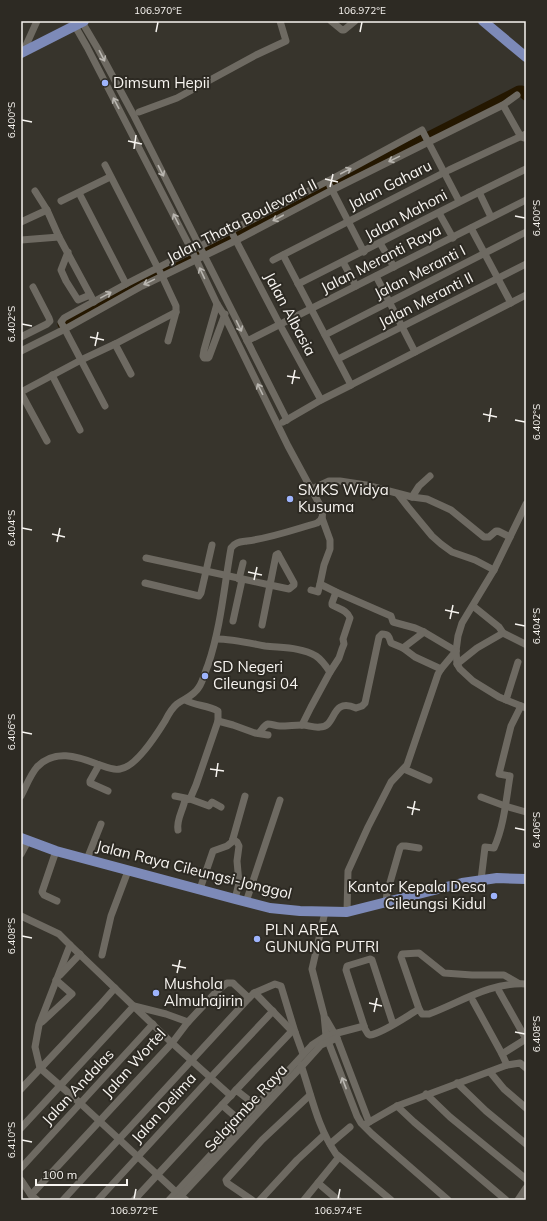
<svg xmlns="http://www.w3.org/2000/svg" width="547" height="1221" font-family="Mulish,sans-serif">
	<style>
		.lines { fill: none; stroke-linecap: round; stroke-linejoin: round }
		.river { stroke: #241700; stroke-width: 11 }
		.street { stroke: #6e6a62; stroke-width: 7 }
		.primary { stroke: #7d8ab8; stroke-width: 10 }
		.oneway { stroke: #b9b6b0 }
		.ticks { fill: none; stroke: #f7f4f0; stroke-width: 1.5 }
		.poi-dot { fill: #9eb4fd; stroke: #2d2a23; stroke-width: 1.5 }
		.labels { text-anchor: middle; stroke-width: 4; stroke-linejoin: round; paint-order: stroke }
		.poi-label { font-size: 15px; fill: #f7f4f0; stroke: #2d2a23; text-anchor: start }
		.street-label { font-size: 15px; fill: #f7f4f0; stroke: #2d2a23 }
		.neatline { fill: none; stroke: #f7f4f0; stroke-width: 1.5 }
		.ticks-label { font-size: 10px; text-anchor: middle; fill: #f7f4f0 }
	</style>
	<rect width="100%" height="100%" fill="#37342c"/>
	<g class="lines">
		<polyline class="river" points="63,324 326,188 421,141 519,91 522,91 526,95"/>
		<g class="street">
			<polyline points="331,21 342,30 344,30 355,21"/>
			<polyline points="82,22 98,49 133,114 287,420"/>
			<polyline points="23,52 37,21"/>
			<polyline points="503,105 521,137 524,138"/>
			<polyline points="139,112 177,98 256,55 286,41 280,21"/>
			<polyline points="105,165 162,276 176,306 176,312 168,341"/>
			<polyline points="330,186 364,252"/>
			<polyline points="35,191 47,210 59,237 94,302"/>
			<polyline points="479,192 491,217"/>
			<polyline points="79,193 126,284"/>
			<polyline points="61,201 110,177"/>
			<polyline points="439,213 453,238"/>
			<polyline points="21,222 47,210"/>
			<polyline points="471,228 511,303"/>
			<polyline points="231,231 280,325 321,400"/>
			<polyline points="21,240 59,237"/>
			<polyline points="380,243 394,267"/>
			<polyline points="68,252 61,270 66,281 78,300 90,295"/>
			<polyline points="283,255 351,385 526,295"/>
			<polyline points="273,260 449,170 526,134"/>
			<polyline points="343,262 356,286"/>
			<polyline points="376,276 415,352"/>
			<path d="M298 284C374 246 449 206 526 169"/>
			<polyline points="217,304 204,350 203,356 204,358 208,358 209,357 225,314"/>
			<polyline points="325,335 526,232"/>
			<polyline points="21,337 47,324 50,321 49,318 33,287"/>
			<polyline points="247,341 526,200"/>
			<polyline points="115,344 131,374"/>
			<polyline points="21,351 65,329 142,286 239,239 332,190 503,105 517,95"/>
			<polyline points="338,359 526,264"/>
			<polyline points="52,375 80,430"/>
			<polyline points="21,392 81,360 115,344 176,312"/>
			<polyline points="21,393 47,441"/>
			<polyline points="105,406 61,322 64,318 126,284 328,181 422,130 459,201"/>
			<polyline points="283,422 321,400 351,385"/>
			<polyline points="312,489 329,481 340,481 366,485 412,497 427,499 451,510 484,537 489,537 496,531 498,531 510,537"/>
			<polyline points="398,494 408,507 432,536 441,544 452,552 475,560 494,570"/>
			<polyline points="412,497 419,486 430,476"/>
			<polyline points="526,504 494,570 462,623 458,636 456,651 457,664 460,669 473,681 499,697 526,708"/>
			<polyline points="322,518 330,540 330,549 324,565 320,584 336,592 391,616 393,622 415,628 424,632 456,651"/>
			<polyline points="146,558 270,585 276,555 278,554"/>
			<polyline points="239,579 243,563"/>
			<polyline points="145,583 199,596 201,593 212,545"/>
			<polyline points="311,590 318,592 320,584"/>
			<polyline points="473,606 499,627 503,633 525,644"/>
			<polyline points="233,621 242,580"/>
			<polyline points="262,625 270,585 289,589 294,585 294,583 278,554"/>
			<path d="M216 639C232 639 249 643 265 646 282 648 301 647 316 656 322 660 326 666 330 672L311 707 302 725"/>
			<polyline points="403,648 424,632"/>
			<polyline points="457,664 477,648 503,633"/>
			<path d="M330 672 339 658 342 649 344 644 343 639 350 618C347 610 339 609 332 605V603L336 592"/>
			<polyline points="506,700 518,662"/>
			<polyline points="218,721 233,725 255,733 268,735"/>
			<path d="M259 733C262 730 264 725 268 724 272 724 276 726 280 726 288 726 295 725 302 725 308 725 314 728 320 727 337 727 330 697 356 708L362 706 365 703 379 637 382 634C389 634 389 637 391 643L403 648 415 657 441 669"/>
			<polyline points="99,765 90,781 90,783 108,791"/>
			<polyline points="404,769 429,780"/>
			<path d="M21 796C26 787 30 775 37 767 54 749 77 756 97 764 104 766 112 771 120 769 136 767 157 734 165 721 168 715 172 708 177 704 185 698 194 696 199 687 203 681 205 672 208 665 221 627 224 587 231 548 235 542 240 542 247 541 271 538 293 530 317 523 323 520 323 515 322 509L288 446 224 315 217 304 192 251 87 47 75 26"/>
			<path d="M175 796 190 799 196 785 218 721V711C207 705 196 706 185 700"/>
			<polyline points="481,797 505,806 526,812"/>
			<path d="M178 830C176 820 183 810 185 800L190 799 209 806 212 802 221 807"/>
			<polyline points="233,839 237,842 239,846 237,861 239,883 235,899"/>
			<polyline points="56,851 42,892 44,895 57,901"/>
			<polyline points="21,854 28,841"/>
			<polyline points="87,859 101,824"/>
			<path d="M481 880 485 847 494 848C504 826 506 800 510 776L499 774 511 726 521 706"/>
			<polyline points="200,889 213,851 227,846 232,842 245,796"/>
			<polyline points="246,902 280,800"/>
			<polyline points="386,902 387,893 400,848 402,846 406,846 419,848"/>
			<polyline points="325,912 312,969 324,1015 326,1036 357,1116 361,1123 372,1134 448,1200"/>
			<polyline points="347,912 348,871 368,827 391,782 407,765 438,674 441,669 456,651"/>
			<polyline points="21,916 59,934 70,945 39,1025 35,1047 40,1068 80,1103 176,1192 186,1200"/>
			<polyline points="70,945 172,1043 231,1096"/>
			<polyline points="102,955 111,916 128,871"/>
			<polyline points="60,975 80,954"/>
			<polyline points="499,991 526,1039"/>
			<polyline points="254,993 275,984 281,986 295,1032"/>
			<polyline points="473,1001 502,1054"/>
			<polyline points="419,1009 401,957 402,954 419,953 444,973 472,975 504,975 518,983"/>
			<polyline points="326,1019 337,1038 369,1122"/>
			<polyline points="42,1022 72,994 56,980"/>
			<path d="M393 1024 372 960 370 959 347 966 346 970 365 1029 368 1034 370 1035C383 1033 407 1016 419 1009L422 1014H429C461 1002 490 982 526 984"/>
			<path d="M301 1065C312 1097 317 1126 336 1154L391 1200"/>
			<polyline points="507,1065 502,1054 526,1039"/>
			<polyline points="490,1072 504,1089 526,1108"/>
			<polyline points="457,1083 486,1111 526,1144"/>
			<polyline points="21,1089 100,1005 115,988"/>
			<polyline points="236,1090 292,1031"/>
			<polyline points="426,1094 450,1117 526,1179"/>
			<polyline points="397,1106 414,1122 506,1200"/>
			<polyline points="245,1125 222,1105 236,1090 259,1108"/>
			<polyline points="364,1125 397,1106 507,1065 520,1063 526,1068"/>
			<polyline points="21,1128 134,1006 166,1014 188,1022"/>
			<polyline points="330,1144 350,1127"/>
			<polyline points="21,1168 153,1024"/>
			<polyline points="21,1180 31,1195 37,1200"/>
			<polyline points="318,1183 338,1200"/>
			<polyline points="31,1195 172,1043 188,1022 217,991 227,983 233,983 235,985 249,998 254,993 255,993 292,1031 295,1032 303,1054"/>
			<polyline points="63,1200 249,998"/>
			<polyline points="98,1200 210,1078 273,1011"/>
			<polyline points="134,1200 222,1105"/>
			<polyline points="169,1200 312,1045 326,1036 364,1026"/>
			<polyline points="177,1200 301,1067 321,1045 337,1038"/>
			<polyline points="252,1200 227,1183 226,1180 262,1140 310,1095"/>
			<polyline points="260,1200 297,1160 324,1135"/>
			<polyline points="304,1200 339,1157"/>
			<polyline points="518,1200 526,1188"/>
		</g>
		<g class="primary">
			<polyline points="483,21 526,57"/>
			<polyline points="21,53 84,21"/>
			<polyline points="21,838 56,851 235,899 270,908 300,911 347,912 462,883 497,878 526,879"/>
		</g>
	</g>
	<defs><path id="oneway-shaft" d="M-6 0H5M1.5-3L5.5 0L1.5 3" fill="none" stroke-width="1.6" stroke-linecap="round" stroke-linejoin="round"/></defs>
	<g class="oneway">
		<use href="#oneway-shaft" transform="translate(102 56) rotate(63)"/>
		<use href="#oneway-shaft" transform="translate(116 103) rotate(-118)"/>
		<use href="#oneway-shaft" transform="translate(394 159) rotate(154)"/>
		<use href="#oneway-shaft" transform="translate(161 171) rotate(63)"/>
		<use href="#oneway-shaft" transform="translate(346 171) rotate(-28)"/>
		<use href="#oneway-shaft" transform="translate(278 218) rotate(152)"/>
		<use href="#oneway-shaft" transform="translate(176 219) rotate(-117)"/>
		<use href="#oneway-shaft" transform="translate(202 273) rotate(-115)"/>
		<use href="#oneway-shaft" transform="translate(149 282) rotate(154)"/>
		<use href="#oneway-shaft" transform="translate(106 295) rotate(-29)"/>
		<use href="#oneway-shaft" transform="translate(239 326) rotate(64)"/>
		<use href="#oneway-shaft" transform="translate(260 389) rotate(-116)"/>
		<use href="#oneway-shaft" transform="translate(344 1083) rotate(-111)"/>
	</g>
	<path class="ticks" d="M156 32 158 22M360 32 362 22M22 120 32 122M128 141 142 144M134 149 136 135M325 179 338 182M330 187 333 174M515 216 525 218M22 324 32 326M90 337 104 340M95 346 98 332M287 376 300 378M292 384 295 370M483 414 497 417M515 420 525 422M489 422 491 408M22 528 32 530M52 534 65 537M57 542 60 528M248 572 262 575M254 580 257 567M445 610 459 613M450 619 453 605M515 624 525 626M22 732 32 734M210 769 224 771M216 777 218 763M407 807 420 810M412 815 415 801M515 828 525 830M22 936 32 938M172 965 186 968M177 973 180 960M369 1003 382 1006M374 1012 377 998M515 1032 525 1034M22 1140 32 1142M134 1199 136 1189M338 1199 340 1189"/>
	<g class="poi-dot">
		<circle cx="105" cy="83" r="4"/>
		<circle cx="290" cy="499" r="4"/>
		<circle cx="205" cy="676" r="4"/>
		<circle cx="494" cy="896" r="4"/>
		<circle cx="257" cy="939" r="4"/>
		<circle cx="156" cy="993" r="4"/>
	</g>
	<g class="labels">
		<g class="poi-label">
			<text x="113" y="88">Dimsum Hepii</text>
			<text x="298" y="495">SMKS Widya<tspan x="298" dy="17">Kusuma</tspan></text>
			<text x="213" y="672">SD Negeri<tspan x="213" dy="17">Cileungsi 04</tspan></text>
			<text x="486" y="892" text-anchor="end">Kantor Kepala Desa<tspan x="486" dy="17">Cileungsi Kidul</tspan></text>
			<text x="265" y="935">PLN AREA<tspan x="265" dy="17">GUNUNG PUTRI</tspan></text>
			<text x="164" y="989">Mushola<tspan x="164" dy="17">Almuhajirin</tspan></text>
		</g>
		<g class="street-label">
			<text transform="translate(390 185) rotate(-27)" y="5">Jalan Gaharu</text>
			<text transform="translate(406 215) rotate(-28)" y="5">Jalan Mahoni</text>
			<text transform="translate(242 221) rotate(-27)" y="5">Jalan Thata Boulevard II</text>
			<text transform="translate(381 259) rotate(-27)" y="5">Jalan Meranti Raya</text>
			<text transform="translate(420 272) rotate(-27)" y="5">Jalan Meranti I</text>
			<text transform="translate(426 300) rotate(-27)" y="5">Jalan Meranti II</text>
			<text transform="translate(290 314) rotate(62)" y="5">Jalan Albasia</text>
			<text transform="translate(194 870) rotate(14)" y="5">Jalan Raya Cileungsi-Jonggol</text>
			<text transform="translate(134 1063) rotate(-48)" y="5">Jalan Wortel</text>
			<text transform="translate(78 1087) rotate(-47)" y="5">Jalan Andalas</text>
			<text transform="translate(164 1108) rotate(-48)" y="5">Jalan Delima</text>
			<text transform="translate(246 1108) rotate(-47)" y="5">Selajambe Raya</text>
		</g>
	</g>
	<rect width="547" height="1221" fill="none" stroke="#2d2a23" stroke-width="44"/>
	<path d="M36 1179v6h91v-6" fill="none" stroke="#f7f4f0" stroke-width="2"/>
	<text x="42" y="1179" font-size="12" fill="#f7f4f0" stroke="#2d2a23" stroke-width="3" paint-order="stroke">100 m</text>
	<rect x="22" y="22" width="503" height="1177" class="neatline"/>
	<g class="ticks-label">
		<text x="158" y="14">106.970°E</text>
		<text x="362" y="14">106.972°E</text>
		<text transform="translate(11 120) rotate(-90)" y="4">6.400°S</text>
		<text transform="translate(536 218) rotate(-90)" y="4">6.400°S</text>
		<text transform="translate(11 324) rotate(-90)" y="4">6.402°S</text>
		<text transform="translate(536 422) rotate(-90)" y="4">6.402°S</text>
		<text transform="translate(11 528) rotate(-90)" y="4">6.404°S</text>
		<text transform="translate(536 626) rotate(-90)" y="4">6.404°S</text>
		<text transform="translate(11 732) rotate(-90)" y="4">6.406°S</text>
		<text transform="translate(536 830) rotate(-90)" y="4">6.406°S</text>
		<text transform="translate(11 936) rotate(-90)" y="4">6.408°S</text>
		<text transform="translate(536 1034) rotate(-90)" y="4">6.408°S</text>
		<text transform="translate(11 1140) rotate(-90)" y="4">6.410°S</text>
		<text x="134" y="1214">106.972°E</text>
		<text x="338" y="1214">106.974°E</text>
	</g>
</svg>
